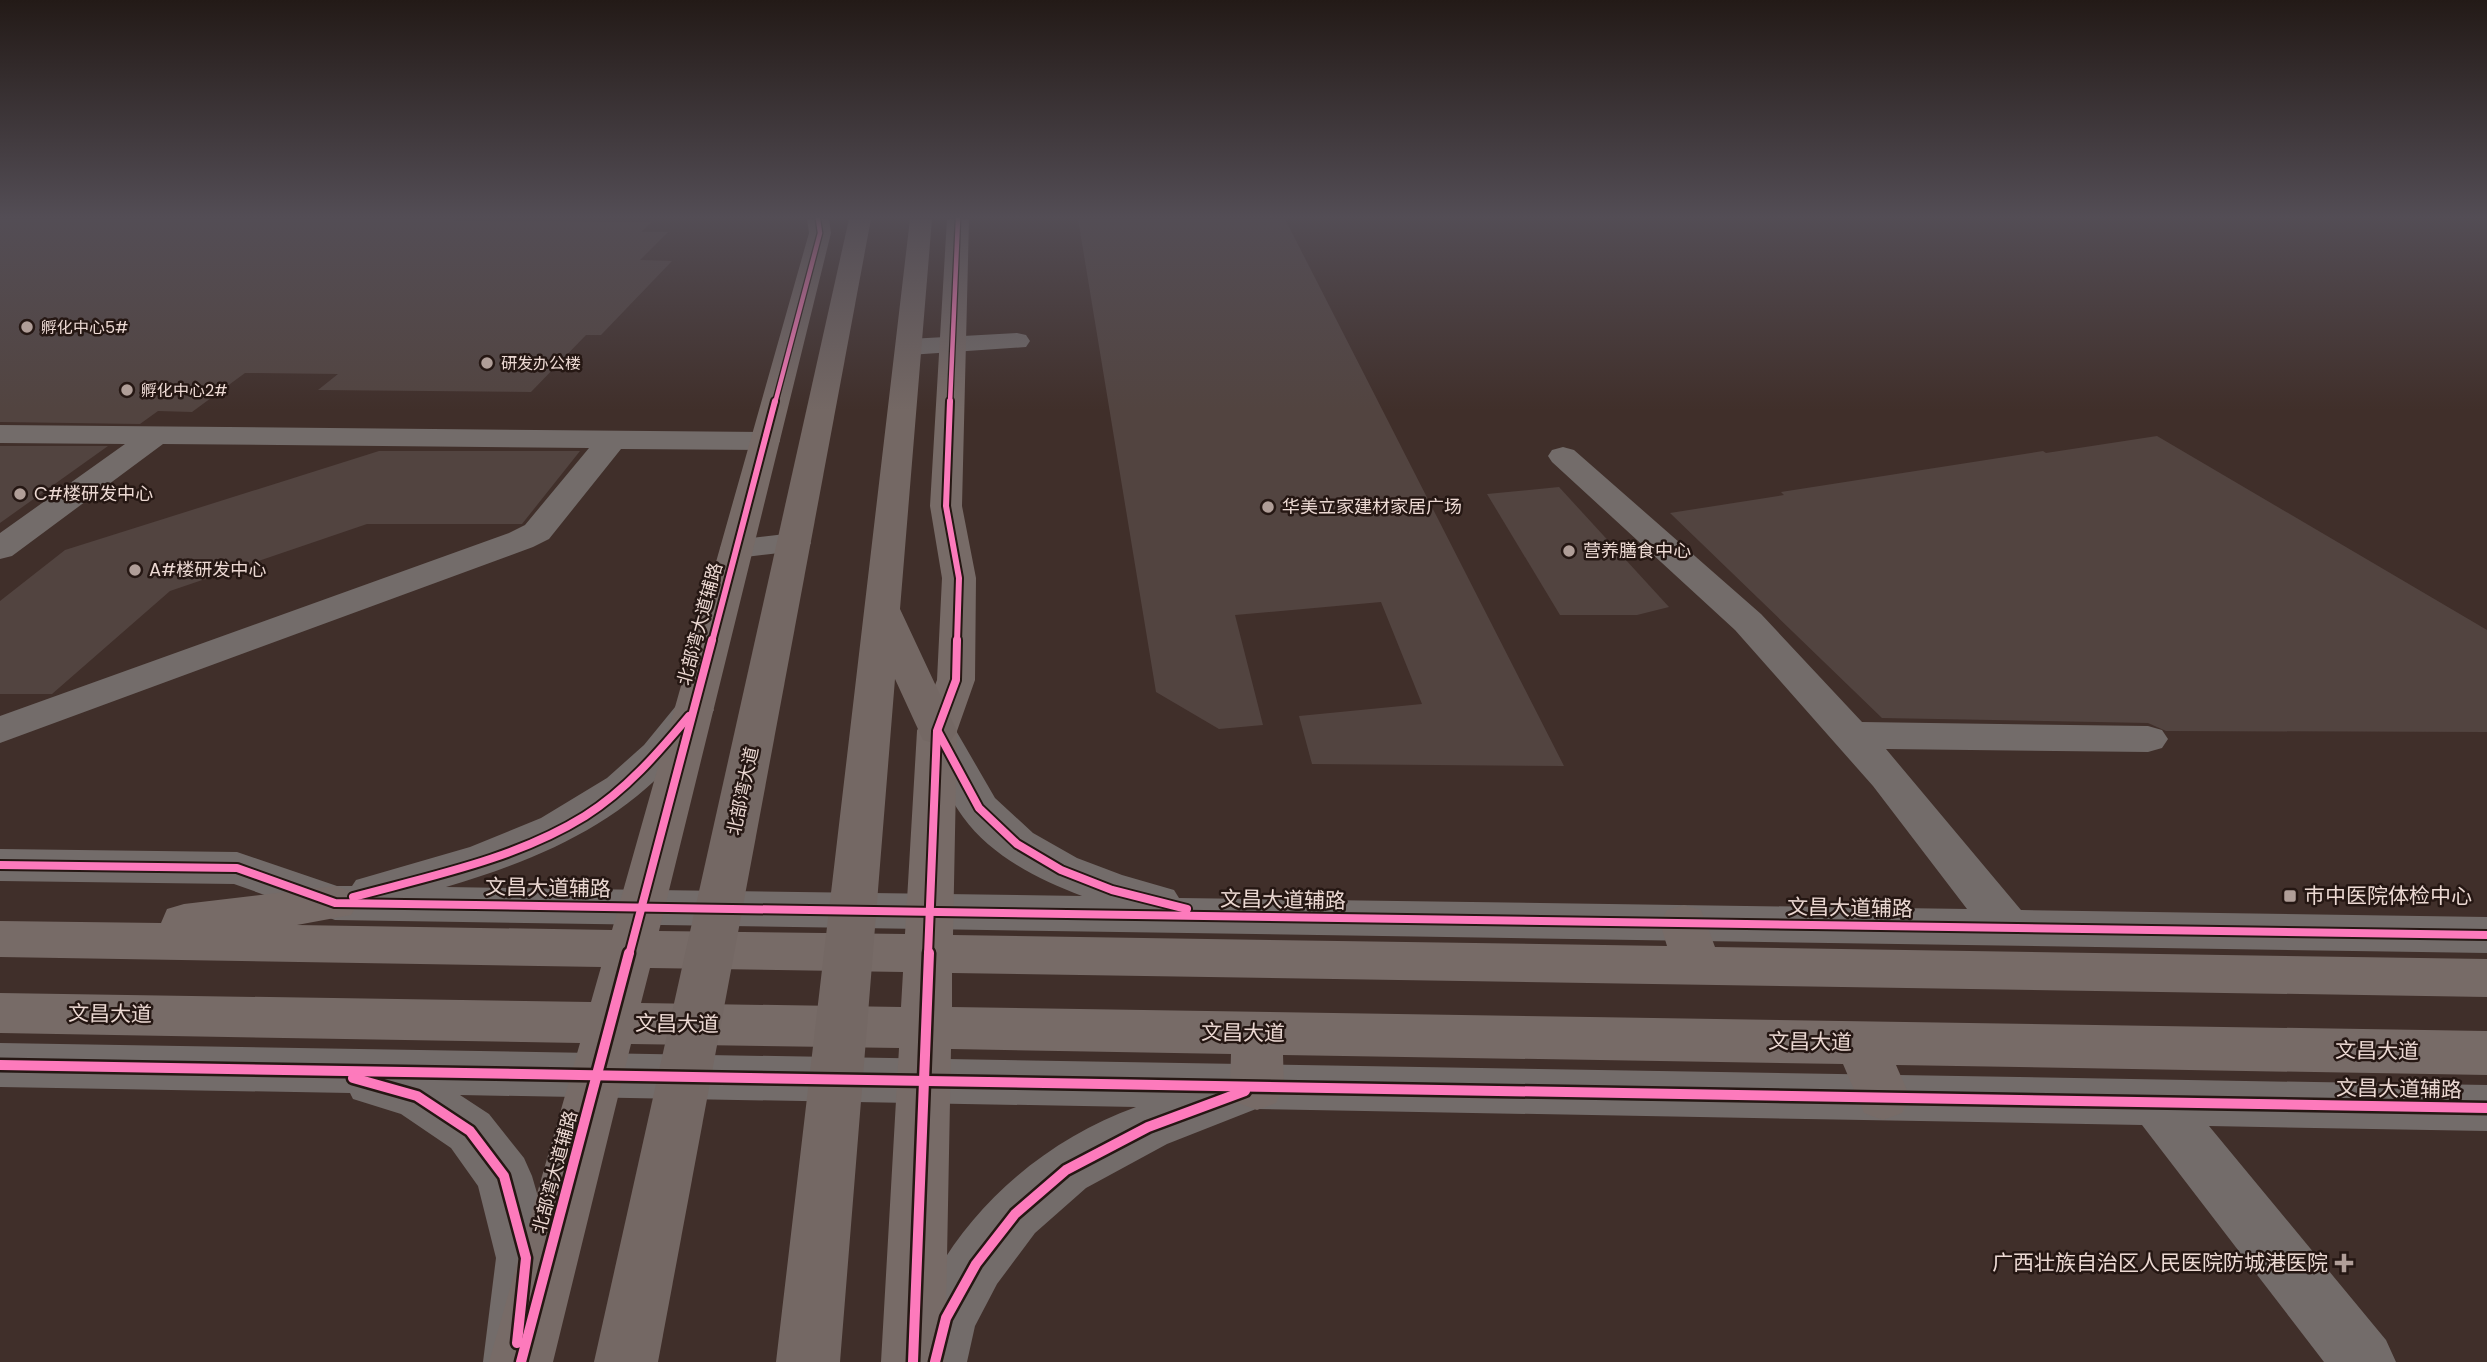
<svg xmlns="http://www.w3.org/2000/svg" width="2487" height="1362" font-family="Poppins,'Noto Sans SC',sans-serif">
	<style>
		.building { fill: #524440 }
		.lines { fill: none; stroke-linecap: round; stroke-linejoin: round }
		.minor { fill: #736c6a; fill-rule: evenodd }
		.major { fill: #776b67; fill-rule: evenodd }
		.highway { fill: #746864; fill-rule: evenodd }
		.cycleway-far3-casing { stroke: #251713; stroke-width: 7 }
		.cycleway-far2-casing { stroke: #251713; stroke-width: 10 }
		.cycleway-far1-casing { stroke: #251713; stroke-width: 12 }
		.cycleway-casing { stroke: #251713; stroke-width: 15 }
		.cycleway-far3 { stroke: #fd7abc; stroke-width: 4.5 }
		.cycleway-far2 { stroke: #fd7abc; stroke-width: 6 }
		.cycleway-far1 { stroke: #fd7abc; stroke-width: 8 }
		.cycleway { stroke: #fd7abc; stroke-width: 10 }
		.poi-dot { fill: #b09e98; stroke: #251713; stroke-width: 2.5 }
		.labels { text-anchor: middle; stroke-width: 5; stroke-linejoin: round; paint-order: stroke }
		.far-poi-label { font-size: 16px; fill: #ecd9d3; stroke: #251713; text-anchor: start }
		.poi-label { font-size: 18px; fill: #ecd9d3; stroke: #251713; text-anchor: start }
		.street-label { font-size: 18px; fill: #ecd9d3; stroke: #251713 }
		.near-street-label { font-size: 21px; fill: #ecd9d3; stroke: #251713 }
		.near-poi-label { font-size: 21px; fill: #ecd9d3; stroke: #251713; text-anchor: start }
	</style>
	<rect width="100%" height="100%" fill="#402f2a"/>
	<g class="building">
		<polygon points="0,219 456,219 454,221 652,222 641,232 668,232 640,260 672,261 601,335 586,335 531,392 318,390 338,374 245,373 192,412 158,411 140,424 0,422"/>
		<polygon points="1078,219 1285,219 1564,766 1312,764 1299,716 1422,704 1381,602 1235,615 1263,725 1219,729 1156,692"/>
		<polygon points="2157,436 2487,630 2487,732 2166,731 2148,723 1882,718 1670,513 1784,495 1781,492 2043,451 2046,453"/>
		<polygon points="0,446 108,446 0,523"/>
		<polygon points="379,451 580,451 522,524 367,524 170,591 52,694 0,694 0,601 65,550"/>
		<polygon points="1559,487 1669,607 1637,615 1560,615 1487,494"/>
	</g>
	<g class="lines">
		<g class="minor">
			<polygon points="1017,333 1026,335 1030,341 1026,347 909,355 900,353 896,347 900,341 909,339"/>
			<polygon points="0,425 765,432 776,435 780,441 776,447 765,450 621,449 549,539 533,547 0,743 0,716 509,533 525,525 589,448 163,444 12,556 0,559 0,533 125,444 0,443"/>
			<path d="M1563 447 1574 450 1761 614 1862 722 2148 726 2162 730 2168 739 2162 748 2148 752 1886 749 2021 910 2487 917V953L335 920 234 884 0 881V849L237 852 337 886H352L356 880 470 847 541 818 607 778 644 745 680 701 694 697 708 701 714 710C648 811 558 854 446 887L1082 896C1038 879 991 856 963 817 944 791 932 759 917 731L923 722 937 718 951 722 995 798 1033 833 1077 858 1122 875 1174 890 1179 898 1967 909 1873 786 1735 630 1552 462 1548 456 1552 450Z"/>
			<polygon points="794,533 806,536 811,543 806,550 737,558 725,555 720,548 725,541"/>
			<path d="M0 1043 2487 1085V1131L2209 1126 2386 1340 2396 1362H2324L2142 1125 1256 1109 1167 1144 1086 1188 1035 1233 997 1284 975 1326 967 1362H903C907 1347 911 1330 916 1315 954 1218 1039 1142 1136 1107L460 1095 489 1114 524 1158 532 1176 556 1258 547 1362H483L496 1258 478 1186 451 1148 401 1114 353 1099 350 1093 0 1087Z"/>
		</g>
		<path class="major" d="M807 219H829L831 233 659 931 905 934 917 731 937 680 942 578 930 506 947 219H969L962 506 976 578 975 680 957 731 953 935 1667 946 1660 923 1667 910 1684 905 1701 910 1715 947 2487 959V997L952 973V1007L2487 1031V1075L1896 1065 1910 1097 1902 1113 1883 1120 1864 1113 1843 1064 1283 1055 1284 1087 1276 1103 1257 1110 1238 1103 1230 1087 1231 1054 951 1049 945 1362H881L899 1048 631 1044 553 1362H489L580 1043 0 1033V993L591 1002 601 967 0 957V921L161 923 167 909 184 904 335 886 351 891 358 903 351 915 297 925 612 930 809 233ZM650 968 903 972 901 1007 641 1003Z"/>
		<g class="highway">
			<polygon points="849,219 871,219 658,1362 594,1362"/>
			<polygon points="910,219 932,219 900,609 957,731 951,740 937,744 923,740 895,679 840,1362 776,1362"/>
		</g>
		<g class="cycleway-far3-casing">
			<g id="cycleway-far3">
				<polyline points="775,403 820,233 818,219"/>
				<polyline points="950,403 958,219"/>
			</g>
		</g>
		<g class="cycleway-far2-casing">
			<g id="cycleway-far2">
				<polyline points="950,401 946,506 959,578 957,642"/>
				<polyline points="712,642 775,401"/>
			</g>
		</g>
		<g class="cycleway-far1-casing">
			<g id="cycleway-far1">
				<polyline points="938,732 979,808 1017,844 1061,870 1112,890 1187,909"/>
				<polyline points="0,865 237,868 335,903 2487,935"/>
				<path d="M353 897C431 876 516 859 585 816 626 790 658 753 689 716"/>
				<polyline points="629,955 712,640"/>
				<polyline points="928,955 937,731 956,680 957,640"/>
			</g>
		</g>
		<g class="cycleway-casing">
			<g id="cycleway">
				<polyline points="0,1065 2487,1108"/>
				<polyline points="353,1078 417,1096 470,1131 504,1176 526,1258 517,1343"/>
				<polyline points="521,1362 629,953"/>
				<polyline points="913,1362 929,953"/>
				<polyline points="935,1362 946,1318 976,1264 1015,1214 1066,1170 1148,1127 1245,1091"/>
			</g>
		</g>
		<use href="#cycleway-far3" class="cycleway-far3"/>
		<use href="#cycleway-far2" class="cycleway-far2"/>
		<use href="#cycleway-far1" class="cycleway-far1"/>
		<use href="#cycleway" class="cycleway"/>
	</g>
	<linearGradient id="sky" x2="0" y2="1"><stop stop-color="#231a17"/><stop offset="0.53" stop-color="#534d55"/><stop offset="1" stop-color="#534d55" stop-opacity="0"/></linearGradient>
	<rect width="2487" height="410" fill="url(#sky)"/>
	<g class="poi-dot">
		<circle cx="27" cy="327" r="7"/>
		<circle cx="487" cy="363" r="7"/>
		<circle cx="127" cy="390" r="7"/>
		<circle cx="20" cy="494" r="7"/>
		<circle cx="1268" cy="507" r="7"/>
		<circle cx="1569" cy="551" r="7"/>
		<circle cx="135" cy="570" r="7"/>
		<rect x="2283" y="889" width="14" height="14" rx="3.5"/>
		<path d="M2340.5 1252.5h7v7h7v7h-7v7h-7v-7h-7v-7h7z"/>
	</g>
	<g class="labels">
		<g class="far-poi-label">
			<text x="41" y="333">孵化中心5#</text>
			<text x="501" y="369">研发办公楼</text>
			<text x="141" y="396">孵化中心2#</text>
		</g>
		<g class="poi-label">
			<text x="34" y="500">C#楼研发中心</text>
			<text x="1282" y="513">华美立家建材家居广场</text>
			<text x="1583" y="557">营养膳食中心</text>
			<text x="149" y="576">A#楼研发中心</text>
		</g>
		<g class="street-label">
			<text transform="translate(700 624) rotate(-75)" y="6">北部湾大道辅路</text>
			<text transform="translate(743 791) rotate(-78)" y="6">北部湾大道</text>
			<text transform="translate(555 1172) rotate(-75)" y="6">北部湾大道辅路</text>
		</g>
		<g class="near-street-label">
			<text transform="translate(548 888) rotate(1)" y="7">文昌大道辅路</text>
			<text transform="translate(1283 900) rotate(1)" y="7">文昌大道辅路</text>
			<text transform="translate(1850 908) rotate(1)" y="7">文昌大道辅路</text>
			<text transform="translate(110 1014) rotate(1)" y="7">文昌大道</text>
			<text transform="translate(677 1024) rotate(1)" y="7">文昌大道</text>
			<text transform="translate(1243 1033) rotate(1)" y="7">文昌大道</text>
			<text transform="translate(1810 1042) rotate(1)" y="7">文昌大道</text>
			<text transform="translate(2377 1051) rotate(1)" y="7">文昌大道</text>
			<text transform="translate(2399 1089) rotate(1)" y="7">文昌大道辅路</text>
		</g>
		<g class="near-poi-label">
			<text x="2304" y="903">巿中医院体检中心</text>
			<text x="2328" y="1270" text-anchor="end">广西壮族自治区人民医院防城港医院</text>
		</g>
	</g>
</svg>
